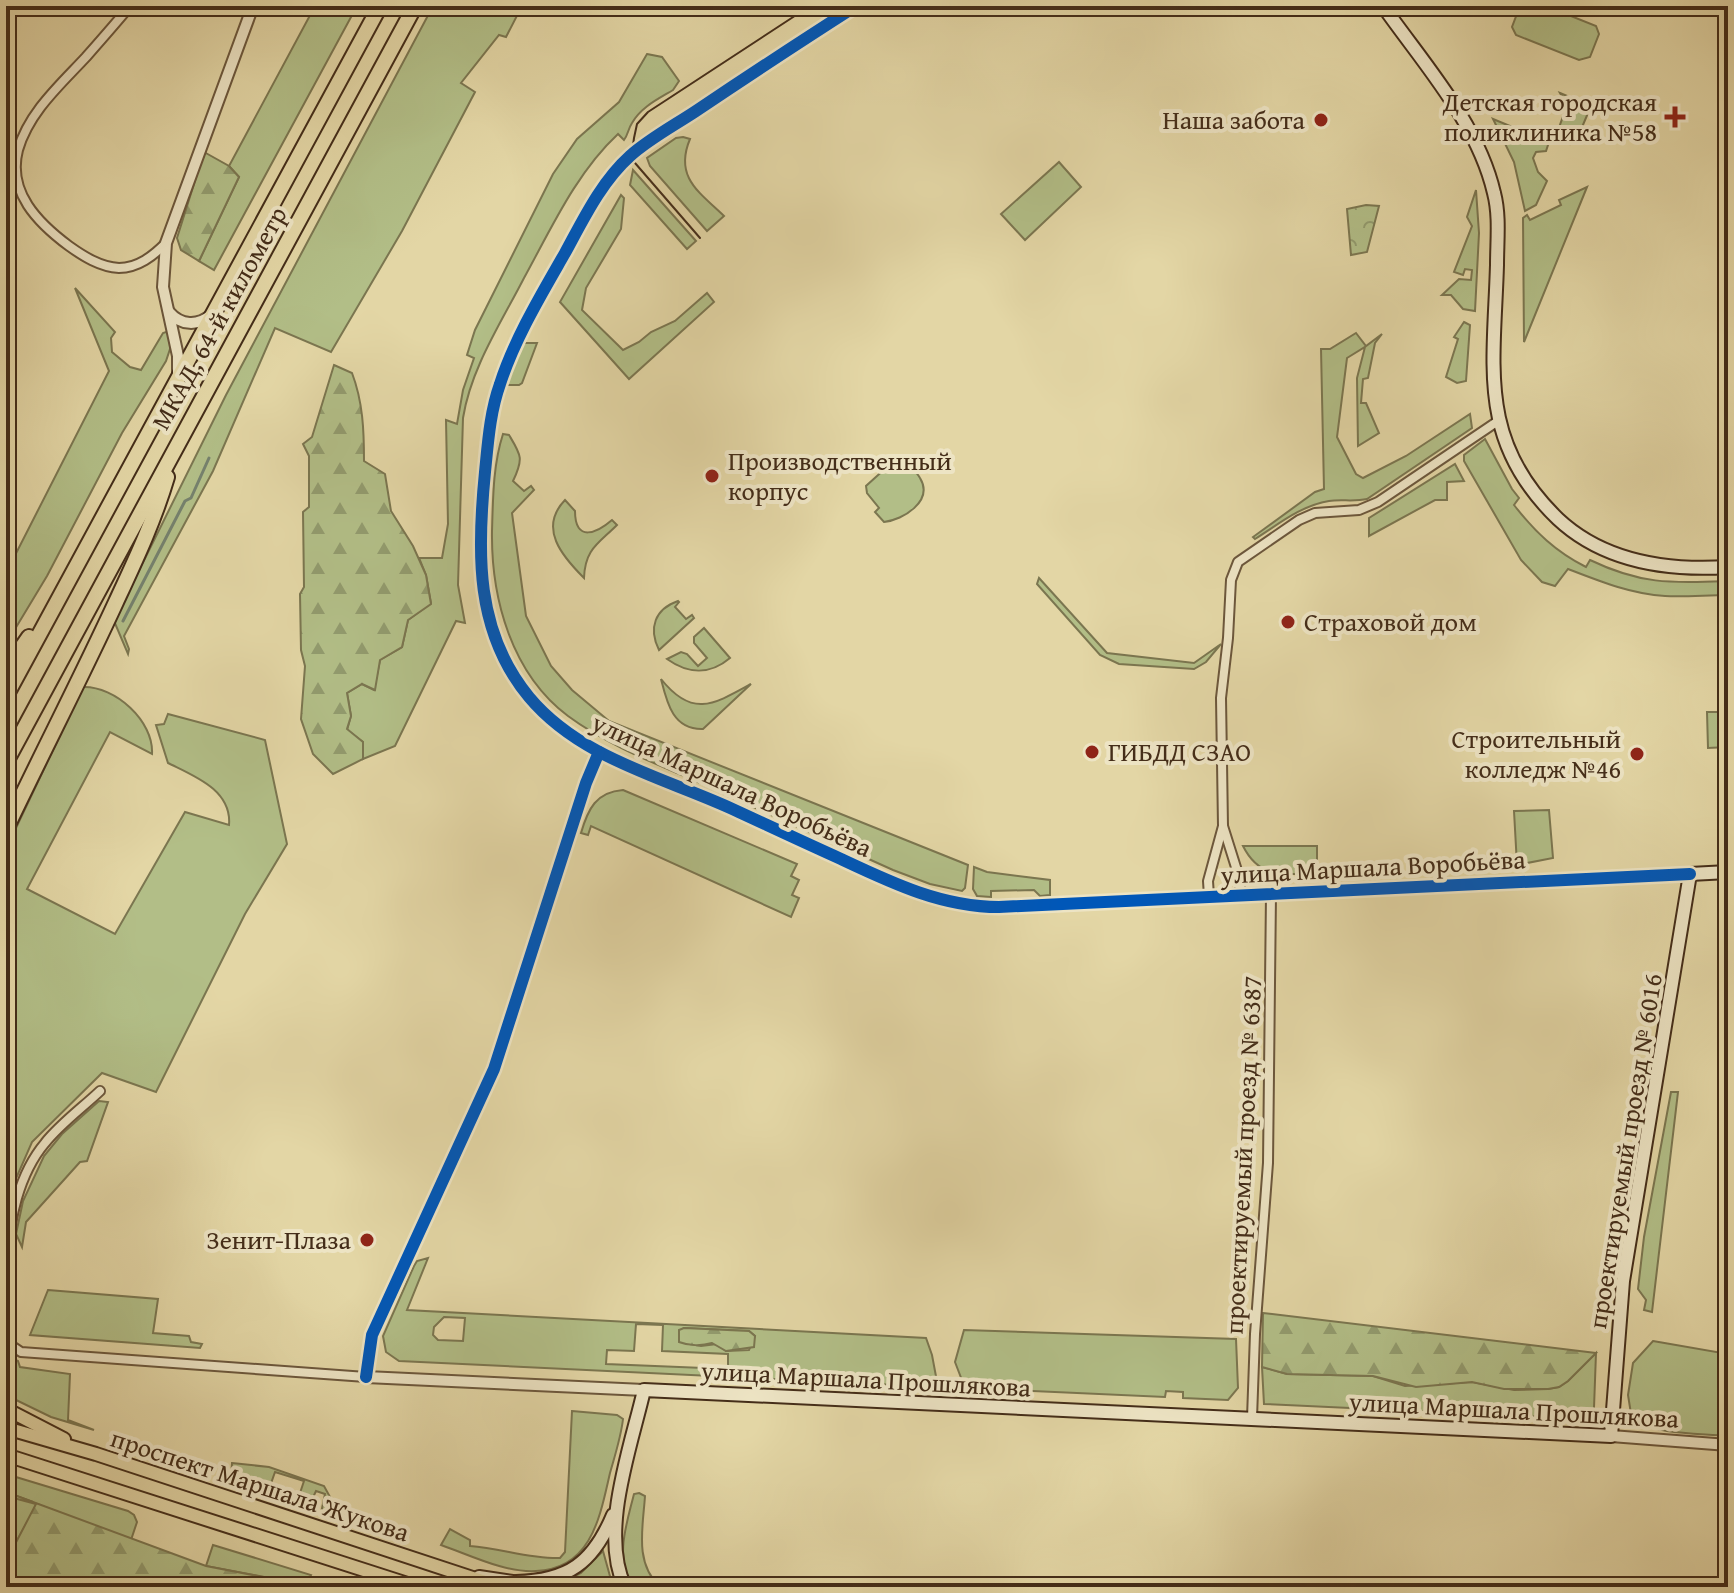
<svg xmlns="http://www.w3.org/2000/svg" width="1734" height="1593" font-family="'Gentium Book Plus',serif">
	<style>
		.grass { fill: #b2be87; stroke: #7b7650; stroke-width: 2; fill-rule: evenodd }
		.forest { fill: url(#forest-firs); stroke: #7b7650; stroke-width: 2 }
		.park { fill: url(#park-crowns); stroke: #7b7650; stroke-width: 2 }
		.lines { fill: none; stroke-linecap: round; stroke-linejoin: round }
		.stream { stroke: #75816d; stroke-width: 3 }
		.minor-casing { stroke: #6c573c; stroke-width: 12 }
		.tertiary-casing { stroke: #6c573c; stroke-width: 14 }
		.secondary-casing { stroke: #442d19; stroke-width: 16 }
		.primary-casing { stroke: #442d19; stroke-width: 16 }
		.trunk-casing { stroke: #442d19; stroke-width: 18 }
		.minor { stroke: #ede4c4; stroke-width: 8 }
		.tertiary { stroke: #ede4c4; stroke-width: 10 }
		.secondary { stroke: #ede4c4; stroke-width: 12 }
		.primary { stroke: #e3d6a5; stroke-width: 12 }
		.trunk { stroke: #e3d6a5; stroke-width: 14 }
		.tram { stroke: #442d19; stroke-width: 2 }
		.cycleway-casing { stroke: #ede4c4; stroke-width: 17 }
		.cycleway { stroke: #0057b8; stroke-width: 12 }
		.poi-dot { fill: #8f2418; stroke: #ede4c4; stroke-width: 3 }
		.labels { text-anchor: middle; stroke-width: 8; stroke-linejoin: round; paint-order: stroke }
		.poi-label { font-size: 26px; fill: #442d19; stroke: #ede4c4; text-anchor: end }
		.street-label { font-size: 26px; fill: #442d19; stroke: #ede4c4 }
	</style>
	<defs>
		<pattern id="forest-firs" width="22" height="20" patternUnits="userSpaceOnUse" patternTransform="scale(2)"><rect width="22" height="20" fill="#b2be87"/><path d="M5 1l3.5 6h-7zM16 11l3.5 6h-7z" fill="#929b6e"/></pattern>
		<pattern id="park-crowns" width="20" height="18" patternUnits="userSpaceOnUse" patternTransform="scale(2)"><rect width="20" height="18" fill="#b2be87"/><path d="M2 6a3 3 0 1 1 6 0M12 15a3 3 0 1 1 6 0" fill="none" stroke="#929b6e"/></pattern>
	</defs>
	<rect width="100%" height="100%" fill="#e3d6a5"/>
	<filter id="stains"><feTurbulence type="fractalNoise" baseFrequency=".0025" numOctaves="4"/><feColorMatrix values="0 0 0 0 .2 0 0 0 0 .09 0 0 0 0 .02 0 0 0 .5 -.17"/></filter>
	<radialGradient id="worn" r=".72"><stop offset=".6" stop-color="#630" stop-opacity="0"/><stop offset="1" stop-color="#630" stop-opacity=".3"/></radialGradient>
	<g class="grass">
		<polygon points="315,6 357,6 214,270 199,261 239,177 229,166"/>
		<polygon points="433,6 522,6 506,37 499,35 461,83 475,92 402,231 331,352 275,328 213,471 124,636 129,649 128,654 114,621 226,395"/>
		<polygon points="1520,6 1546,6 1596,26 1599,34 1590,57 1579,60 1516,35 1512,27"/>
		<path d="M647 54 662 57 679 81 673 90C658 99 641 107 632 123 628 129 628 135 624 140L618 134C576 173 551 229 524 278 501 323 471 368 463 418L458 585 465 623 456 621 395 746 363 759V742L347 730 351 716 347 693 362 684 374 690 380 660 402 647 408 620 431 603 426 575 419 558H442L448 524 446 420 457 424 463 390 474 358 467 355 475 330 553 174 577 139 619 102Z"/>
		<polygon points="1560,93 1591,106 1577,139 1570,144 1556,136 1567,105"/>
		<polygon points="1493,119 1549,142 1546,151 1536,152 1533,158 1538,172 1547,181 1536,205 1525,211 1514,162"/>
		<path d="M683 137 690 139C674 177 699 192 724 216L707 231 650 166 647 158 676 138Z"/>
		<polygon points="1059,162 1081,187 1025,240 1001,214"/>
		<polygon points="633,170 696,241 687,249 630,185"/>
		<polygon points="1587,187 1524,342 1523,218 1527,215 1530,220 1561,205 1559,200"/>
		<polygon points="1476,190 1479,233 1475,311 1463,309 1451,295 1442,295 1459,279 1471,280 1472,270 1465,269 1463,275 1454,272 1472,226 1467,217"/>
		<polygon points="621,195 624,198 621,229 586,288 582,310 623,350 639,342 651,332 675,321 707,293 714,302 629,379 560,302"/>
		<polygon points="75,288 115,332 111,338 112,352 130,367 141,370 163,333 169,331 171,346 166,361 122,433 47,576 6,644 6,573 109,371"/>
		<polygon points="1464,322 1470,325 1466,381 1457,383 1446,377 1458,339 1454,337"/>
		<path d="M1356 333 1366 346 1382 334 1375 343 1368 378 1363 379 1361 403H1366L1379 433 1358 446 1357 378 1365 347 1347 358 1337 437 1356 474 1363 478 1406 456 1470 414 1472 428 1367 499C1354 502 1341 499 1329 501 1300 506 1279 524 1255 539L1253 537 1315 492 1324 489 1321 349H1330Z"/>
		<polygon points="522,343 537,343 522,383 519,385 507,385"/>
		<path d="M503 434 509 435C521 455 524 458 513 481L524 491 531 486 534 490 512 513 526 616 551 666 572 690 609 721 968 865 965 888 962 891 930 884 893 870C832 843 771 815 709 787 662 766 610 747 568 716 511 673 491 598 492 531 493 498 493 465 503 434Z"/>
		<path d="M1485 439 1512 489 1519 498 1514 505C1535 532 1556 552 1586 567L1590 560C1642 585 1672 583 1728 581V595C1707 595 1686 597 1665 596 1631 594 1599 581 1568 569L1555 586 1542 582 1521 560 1464 461V455Z"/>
		<path d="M898 457 903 458C908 464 916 471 920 478 934 501 903 520 884 522L875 512 879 508 867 493 866 486Z"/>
		<polygon points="1455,464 1464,481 1447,482 1447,500 1435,500 1369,536 1369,518"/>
		<path d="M565 500 575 511C575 543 597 533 612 520L617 525C598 544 585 549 584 578 562 556 538 528 565 500Z"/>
		<polygon points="1039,578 1107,653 1194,663 1221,644 1206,662 1194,669 1119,664 1100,655 1037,584"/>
		<path d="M678 601 679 602 675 607 686 619 692 615 694 618 659 650C648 628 655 609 678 601Z"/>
		<path d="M704 628 730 658C710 675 688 674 667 659L681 652 687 654 698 666 707 658 694 643V637Z"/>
		<path d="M661 679C692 718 713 705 751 684L703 729C673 730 667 703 661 679Z"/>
		<path d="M83 687C115 686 154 721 152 754L110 732 27 889 115 934 185 812 229 825C232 790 194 776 168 763L156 725 164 724 168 714 265 740 287 844 245 914 156 1092 102 1073 32 1142 14 1183 6 1213V849Z"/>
		<polygon points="1707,712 1728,712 1728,747 1708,748"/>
		<path d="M623 790 797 864 791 876 799 880 792 895 799 898 791 917 591 826 588 835 581 833C588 809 596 792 623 790Z"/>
		<polygon points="1549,810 1553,858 1517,865 1514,811"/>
		<path d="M1243 846H1317V873C1285 874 1260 880 1243 846Z"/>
		<polygon points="974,867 987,872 1050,880 1050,895 1040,896 1034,890 991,891 991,897 977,896 973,889"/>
		<polygon points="1671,1092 1678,1092 1652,1312 1644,1310 1646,1300 1638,1289 1644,1237"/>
		<polygon points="99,1101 108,1102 87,1161 80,1162 26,1222 22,1247 16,1234 23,1201 44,1156 62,1134"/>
		<path d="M428 1258 407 1310 926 1338 932 1355 938 1387 399 1361 386 1352 383 1336 414 1266 417 1261ZM444 1317 465 1318 463 1341 438 1340 433 1335 434 1327ZM636 1324 663 1325 662 1351 728 1354V1369L606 1364 607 1350 634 1351ZM684 1328 749 1331 755 1336 749 1350 726 1351 717 1344 701 1346 690 1344Z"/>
		<polygon points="48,1290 158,1299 153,1333 189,1336 191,1342 202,1344 200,1348 30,1335"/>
		<polygon points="964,1330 1236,1339 1238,1388 1228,1400 1183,1398 1183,1392 1166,1391 1165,1397 965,1388 955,1362"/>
		<path d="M1653 1341 1728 1354V1436C1698 1433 1659 1435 1632 1420L1628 1395 1633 1363Z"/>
		<polygon points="1596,1353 1594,1408 1586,1419 1264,1404 1262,1367 1287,1374 1373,1376 1405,1386 1472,1382 1514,1390 1548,1389 1559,1387 1568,1381"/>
		<polygon points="6,1356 18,1361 20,1367 70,1374 68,1420 94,1430 51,1417 12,1398 9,1401 6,1399"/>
		<path d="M572 1411 617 1415 623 1419C621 1437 615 1455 610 1473 600 1516 592 1569 536 1571 505 1573 470 1555 441 1545L450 1529 470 1540V1546C501 1548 529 1559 560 1558L565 1552Z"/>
		<polygon points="232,1463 269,1467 324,1486 335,1506 332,1514 321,1513 325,1494 316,1491 308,1508 296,1505 304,1481 275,1472 269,1489 262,1493 231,1479"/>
		<polygon points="6,1474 128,1511 134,1515 137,1522 131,1540 37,1504 11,1552 11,1587 6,1587 6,1496 33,1502 6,1492"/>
		<path d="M639 1493 645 1496C643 1527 634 1563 660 1587H632C615 1556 626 1526 634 1494Z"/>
		<polygon points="213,1545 311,1575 306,1585 206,1566"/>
		<polygon points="603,1551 613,1587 575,1587 561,1583 581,1573"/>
	</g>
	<g class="forest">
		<polygon points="204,152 229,166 239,177 199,261 181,250 177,238"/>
		<path d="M334 365 352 373C363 402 364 431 364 461L385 474 391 511 413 546 426 575 431 604 408 620 402 647 380 660 375 690 362 684 347 693 351 716 347 729 363 742V759L333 774 313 754 301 719 305 666 301 650 300 594 304 587 303 512 309 507V456L303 444 312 437Z"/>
		<polygon points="1263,1313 1596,1353 1568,1381 1559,1387 1548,1389 1504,1389 1472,1382 1416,1387 1373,1376 1287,1374 1262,1367"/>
		<path d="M684 1328 749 1331 755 1336 754 1347 726 1351 712 1343C702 1346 689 1346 679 1342V1330Z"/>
		<polygon points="6,1492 206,1566 315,1587 11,1587 11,1552 36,1504 6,1496"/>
	</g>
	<polygon class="park" points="1366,205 1379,206 1367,252 1351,255 1347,209"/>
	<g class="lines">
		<polyline class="stream" points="123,621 185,501 191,498 209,458"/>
		<g class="minor-casing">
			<g id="minor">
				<path d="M130 6C116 23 101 40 86 57 60 85 29 112 18 150 7 192 38 223 69 246 83 256 100 267 119 268 138 268 153 256 166 243"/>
				<polyline points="1240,895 1240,880 1223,826 1221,698 1228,638 1231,580 1238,562 1299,520 1315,513 1359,510 1378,502 1498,421"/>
				<polyline points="1209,896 1208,881 1223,826"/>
				<path d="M6 1260C10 1220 18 1175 45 1143 60 1124 82 1108 100 1091"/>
				<polyline points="6,1342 21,1352 366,1377"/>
				<polyline points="1252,1418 1255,1334 1268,1163 1271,894"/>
			</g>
		</g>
		<g class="tertiary-casing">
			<g id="tertiary">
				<path d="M856 6C803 40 751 74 699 109 677 124 650 138 630 156 601 182 583 220 565 253 541 295 515 338 500 384 490 412 488 442 485 472 477 552 475 632 529 697 579 757 659 776 728 807 765 824 803 842 841 859 892 883 942 907 999 907L1690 874"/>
				<path d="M169 312C181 326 198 326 211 315"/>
				<polyline points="178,373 178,356 163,287 166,243 253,6"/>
				<polyline points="599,752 586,783 494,1069 372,1335 366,1377 644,1390"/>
				<polyline points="1611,1436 1728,1445"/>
			</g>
		</g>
		<g class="secondary-casing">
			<g id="secondary">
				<path d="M1383 6C1423 63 1478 123 1494 193 1500 216 1497 241 1497 265 1494 367 1477 441 1558 519 1604 562 1667 571 1728 567"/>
				<polyline points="479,1577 520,1583"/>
				<path d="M516 1582C568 1581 593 1563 613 1515"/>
				<path d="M625 1587C599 1532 631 1447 644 1390L1611 1436 1623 1281 1690 874 1728 872"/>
			</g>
		</g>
		<g class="primary-casing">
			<g id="primary">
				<polyline points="6,1409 64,1439"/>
				<polyline points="6,1428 96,1454 500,1587"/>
				<polyline points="6,1455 417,1587"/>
			</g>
		</g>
		<g class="trunk-casing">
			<g id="trunk">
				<polyline points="6,670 29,637"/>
				<polyline points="6,696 380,6"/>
				<polyline points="6,762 415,6"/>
				<path d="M6 829C42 753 81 678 116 602 135 561 154 521 167 477"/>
			</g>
		</g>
		<use href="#minor" class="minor"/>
		<use href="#tertiary" class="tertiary"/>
		<use href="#secondary" class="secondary"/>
		<use href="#primary" class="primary"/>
		<use href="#trunk" class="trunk"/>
		<polyline class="tram" points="700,238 635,163 632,153 634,138 637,124 648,112 810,6"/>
		<g class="cycleway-casing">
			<g id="cycleway">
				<path d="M856 6C803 40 751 74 699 109 677 124 650 138 630 156 601 182 583 220 565 253 541 295 515 338 500 384 490 412 488 442 485 472 477 552 475 632 529 697 579 757 659 776 728 807 765 824 803 842 841 859 892 883 942 907 999 907L1690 874"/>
				<polyline points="366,1377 372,1335 494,1069 586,783 599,752"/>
			</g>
		</g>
		<use href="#cycleway" class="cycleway"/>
	</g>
	<g class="poi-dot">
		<path d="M1671 105h8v8h8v8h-8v8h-8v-8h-8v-8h8z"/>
		<circle cx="1321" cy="120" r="8"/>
		<circle cx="712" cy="476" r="8"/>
		<circle cx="1288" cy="622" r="8"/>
		<circle cx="1092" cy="752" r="8"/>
		<circle cx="1637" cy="754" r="8"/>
		<circle cx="367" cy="1240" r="8"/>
	</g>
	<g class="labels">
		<g class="poi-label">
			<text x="1657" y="111">Детская городская<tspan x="1657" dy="30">поликлиника №58</tspan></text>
			<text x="1305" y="129">Наша забота</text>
			<text x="728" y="470" text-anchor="start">Производственный<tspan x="728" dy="30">корпус</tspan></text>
			<text x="1304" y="631" text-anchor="start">Страховой дом</text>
			<text x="1621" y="748">Строительный<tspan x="1621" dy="30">колледж №46</tspan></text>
			<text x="1108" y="761" text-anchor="start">ГИБДД СЗАО</text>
			<text x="351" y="1249">Зенит-Плаза</text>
		</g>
		<g class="street-label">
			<text transform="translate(219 318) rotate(-61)" y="9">МКАД, 64-й километр</text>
			<text transform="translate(732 785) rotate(25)" y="9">улица Маршала Воробьёва</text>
			<text transform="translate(1373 867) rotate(-3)" y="9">улица Маршала Воробьёва</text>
			<text transform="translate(1625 1151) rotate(-81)" y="9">проектируемый проезд № 6016</text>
			<text transform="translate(1243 1155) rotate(-87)" y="9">проектируемый проезд № 6387</text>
			<text transform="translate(866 1379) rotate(3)" y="9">улица Маршала Прошлякова</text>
			<text transform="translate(1514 1410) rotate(3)" y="9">улица Маршала Прошлякова</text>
			<text transform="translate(260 1485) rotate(18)" y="9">проспект Маршала Жукова</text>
		</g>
	</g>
	<rect width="1734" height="1593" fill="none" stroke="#e3d6a5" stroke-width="32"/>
	<rect x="8" y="8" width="1718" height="1577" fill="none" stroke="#442d19" stroke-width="4"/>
	<rect x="16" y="16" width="1702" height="1561" fill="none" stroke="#442d19" stroke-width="2"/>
	<rect width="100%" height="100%" filter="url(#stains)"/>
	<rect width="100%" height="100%" fill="url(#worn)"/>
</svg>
